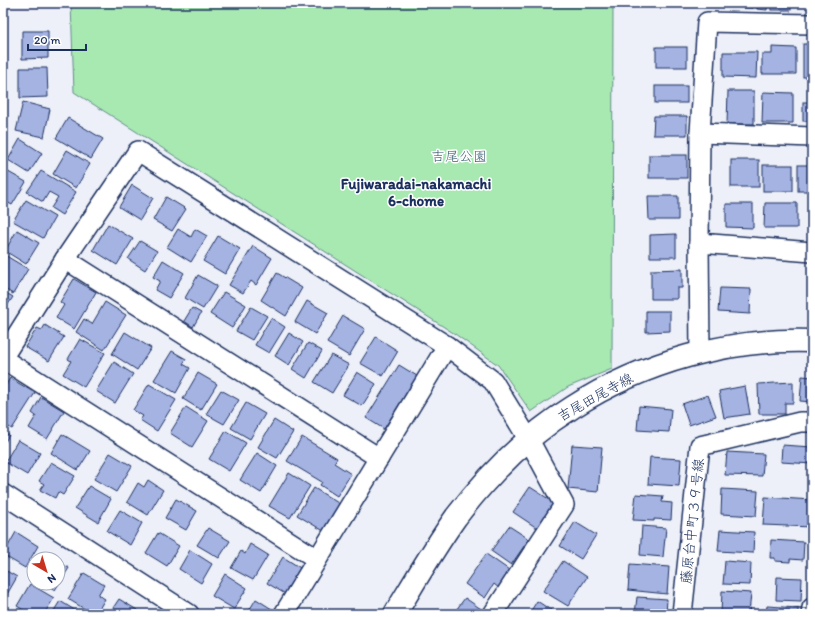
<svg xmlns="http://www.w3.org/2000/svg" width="815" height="617" font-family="Itim,'Klee One',sans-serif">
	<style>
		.green { fill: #a8e9b2; stroke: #628c88 }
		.building { fill: #a5b3e3; stroke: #1b2f5e }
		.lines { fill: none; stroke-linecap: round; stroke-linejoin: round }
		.minor-casing { stroke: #1b2f5e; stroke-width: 22 }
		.tertiary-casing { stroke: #1b2f5e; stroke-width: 25 }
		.minor { stroke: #fff; stroke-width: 19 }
		.tertiary { stroke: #fff; stroke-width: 22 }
		.labels { text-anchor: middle; stroke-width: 3; stroke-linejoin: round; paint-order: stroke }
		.park-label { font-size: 14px; fill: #3e5e73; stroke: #fff }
		.street-label { font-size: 14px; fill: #1b2f5e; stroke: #fff }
		.neighbourhood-label { font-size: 15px; font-weight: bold; fill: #1b2f5e; stroke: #fff }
	</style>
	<rect width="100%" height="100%" fill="#edf0f9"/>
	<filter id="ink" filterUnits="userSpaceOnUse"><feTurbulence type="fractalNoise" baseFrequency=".025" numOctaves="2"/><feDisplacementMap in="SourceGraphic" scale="8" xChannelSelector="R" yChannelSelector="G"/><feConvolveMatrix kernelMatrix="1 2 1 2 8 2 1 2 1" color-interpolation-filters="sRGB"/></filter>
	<g filter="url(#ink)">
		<polygon class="green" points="71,3 613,3 612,369 568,387 531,412 498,365 455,334 74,92"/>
		<g class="building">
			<polygon points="728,3 752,3 752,8 728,7"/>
			<polygon points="757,3 767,3 767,10 757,9"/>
			<rect x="771" y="3" width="20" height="7"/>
			<polygon points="22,31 48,31 48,58 22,59"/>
			<rect x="803" y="44" width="9" height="33"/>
			<rect x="656" y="47" width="31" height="20"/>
			<polygon points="772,47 796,48 796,74 762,74 762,54 772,54"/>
			<polygon points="723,52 757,52 756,78 723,77"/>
			<polygon points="20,68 47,68 48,97 20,98"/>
			<rect x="655" y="86" width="32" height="17"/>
			<polygon points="728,91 754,91 754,124 727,124"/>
			<polygon points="763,92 793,93 793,123 762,123"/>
			<polygon points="23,102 50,109 44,137 16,131"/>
			<rect x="803" y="102" width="9" height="19"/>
			<polygon points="654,116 687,116 687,135 653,135"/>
			<polygon points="68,118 103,139 91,159 56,138"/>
			<polygon points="20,139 42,153 29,173 8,160"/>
			<polygon points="67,150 90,164 76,188 53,174"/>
			<rect x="649" y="155" width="38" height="23"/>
			<rect x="731" y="160" width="28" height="27"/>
			<rect x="763" y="165" width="30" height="26"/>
			<rect x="798" y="165" width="14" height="26"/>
			<polygon points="3,169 26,182 12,205 3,200"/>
			<polygon points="41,171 76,192 62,215 51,208 58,197 49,192 43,202 27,192"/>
			<polygon points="132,185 153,198 140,220 119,207"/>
			<polygon points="648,196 678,196 678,220 649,220"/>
			<polygon points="166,197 186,209 172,231 153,220"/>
			<polygon points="26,200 55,217 43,238 13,221"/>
			<polygon points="765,203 797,203 797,228 764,228"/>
			<polygon points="726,204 753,204 753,228 726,227"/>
			<polygon points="108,224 133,239 117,265 93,250"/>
			<polygon points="178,229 191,237 195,229 207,236 191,262 167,247"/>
			<polygon points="17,230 39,243 26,264 5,251"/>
			<polygon points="676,234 676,257 650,257 650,235"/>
			<polygon points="218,236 240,249 225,274 203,261"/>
			<polygon points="140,241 157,251 145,270 128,259"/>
			<polygon points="253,246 272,258 256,285 251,281 243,293 229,285"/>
			<polygon points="3,254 28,269 13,294 3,288"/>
			<polygon points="163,260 184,273 169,298 155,290 160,281 153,277"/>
			<polygon points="682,269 682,288 677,288 677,299 651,299 651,270"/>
			<polygon points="277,273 302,288 286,316 261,300"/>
			<polygon points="198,275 217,286 203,309 185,298"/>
			<polygon points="74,279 96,292 74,329 56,318 64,305 60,302"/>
			<polygon points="720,288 751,289 750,314 718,312"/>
			<polygon points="3,291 13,297 3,312"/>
			<polygon points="224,292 246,305 232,328 210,314"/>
			<polygon points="307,301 328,313 315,334 295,322"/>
			<polygon points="105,302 126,315 104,350 76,332 84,319 92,324"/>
			<polygon points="251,307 267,316 252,340 236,331"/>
			<polygon points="192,308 201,313 193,327 184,321"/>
			<polygon points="646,311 670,311 670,331 646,332"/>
			<polygon points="343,316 365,329 349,356 327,343"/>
			<polygon points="271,318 285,327 269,353 255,345"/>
			<polygon points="45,325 64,337 49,361 25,347 37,328 42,330"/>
			<polygon points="125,332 151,348 137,370 112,354"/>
			<polygon points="289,333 303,342 289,365 275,356"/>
			<polygon points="376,337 398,351 383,376 360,363"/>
			<polygon points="80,339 105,353 84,387 63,374 71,361 68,359"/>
			<polygon points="308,343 322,351 306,378 292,369"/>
			<polygon points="172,351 186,359 183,364 190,368 176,393 154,380"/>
			<polygon points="331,355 349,365 332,393 314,382"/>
			<polygon points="114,362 133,374 115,403 96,391"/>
			<polygon points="399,365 417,376 384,429 366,418"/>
			<polygon points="357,372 376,384 362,406 343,395"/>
			<polygon points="198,373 217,384 201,410 183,399"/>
			<polygon points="802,376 812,377 812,402 800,401"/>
			<polygon points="10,378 35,393 12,429 3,424 3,390"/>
			<polygon points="793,382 793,403 785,403 785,414 759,414 758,384"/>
			<polygon points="149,384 176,400 157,431 140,420 143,416 133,410"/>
			<polygon points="745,386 750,414 724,418 719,391"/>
			<polygon points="221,390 239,400 224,424 206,414"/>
			<polygon points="708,395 716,416 689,425 682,404"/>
			<polygon points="41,397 64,411 47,439 29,428 36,416 32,413"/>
			<polygon points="246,403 265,414 250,439 231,428"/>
			<polygon points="639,406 671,409 669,432 637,430"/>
			<polygon points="186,407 208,421 192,447 170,433"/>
			<polygon points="274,420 293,432 277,458 258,447"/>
			<polygon points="226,431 246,443 229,471 209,459"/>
			<polygon points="3,432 9,435 3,445"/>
			<polygon points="62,434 90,451 78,470 51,453"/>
			<polygon points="302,437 337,458 334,463 351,474 337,496 320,485 322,482 287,461"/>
			<polygon points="18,440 40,453 27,475 5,462"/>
			<polygon points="572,445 602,447 598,492 568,489"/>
			<polygon points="782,445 812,447 812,464 781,462"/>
			<polygon points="727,452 764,454 762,476 725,475"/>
			<polygon points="110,453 132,466 116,492 94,479"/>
			<polygon points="257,453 277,466 261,493 240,480"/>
			<polygon points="650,457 681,459 679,486 648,484"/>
			<polygon points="51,462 75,476 63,495 58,492 55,498 40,490 44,484 39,481"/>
			<polygon points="289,473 310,486 290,518 269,506"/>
			<polygon points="148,480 163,490 148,515 127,502 138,483 144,487"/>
			<polygon points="89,486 111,499 98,522 75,508"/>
			<polygon points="530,487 555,503 537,528 513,512"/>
			<polygon points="314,488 343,506 327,533 297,515"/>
			<polygon points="722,489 758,491 756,516 721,514"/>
			<polygon points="636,494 663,496 662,502 672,503 671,520 654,519 654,521 633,520"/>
			<polygon points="765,497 812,500 812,527 763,525"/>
			<polygon points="176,499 197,511 186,530 165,518"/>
			<polygon points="120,510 142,523 130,545 107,531"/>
			<polygon points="575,522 596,535 581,559 560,546"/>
			<polygon points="509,526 529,539 511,565 491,551"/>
			<polygon points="642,526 666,528 663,557 640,555"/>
			<polygon points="208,528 230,541 219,558 197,545"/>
			<polygon points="720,530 754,532 753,553 718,551"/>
			<polygon points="16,532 38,546 25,568 3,555"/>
			<polygon points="158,533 179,546 167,566 146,553"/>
			<polygon points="771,540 804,542 803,560 790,559 790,562 775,561 775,558 770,558"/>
			<polygon points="250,544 268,555 253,580 231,568 241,551 245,554"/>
			<polygon points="190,550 212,564 201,583 179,569"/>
			<polygon points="42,552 53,559 38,559"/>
			<polygon points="486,554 512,572 500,589 494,584 485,598 465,584"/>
			<polygon points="283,557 302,569 287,595 267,583"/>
			<polygon points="563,561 587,577 568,606 543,591"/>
			<polygon points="725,561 751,563 750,585 723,584"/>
			<polygon points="58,562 69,568 55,590 43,583 58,583"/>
			<polygon points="630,564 669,567 667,594 628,590"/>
			<polygon points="34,566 34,578 29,575"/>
			<polygon points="3,569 17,577 6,596 3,594"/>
			<polygon points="84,573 104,585 98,595 105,599 96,614 93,614 68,599"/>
			<polygon points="225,574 247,588 234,609 212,596"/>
			<polygon points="777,577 802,578 801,601 776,600"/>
			<polygon points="30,584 54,598 44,614 30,614 17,606"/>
			<polygon points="722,591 751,593 749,614 721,614"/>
			<polygon points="637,597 667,599 666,614 635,614"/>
			<polygon points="465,598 484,611 482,614 453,614"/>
			<polygon points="119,599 142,613 141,614 109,614"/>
			<polygon points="256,599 275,611 273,614 247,614"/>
			<polygon points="60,601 81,614 52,614"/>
			<polygon points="537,601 557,614 529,614"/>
			<polygon points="767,606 798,608 798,614 766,614"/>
		</g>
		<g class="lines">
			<g class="minor-casing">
				<g id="minor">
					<polyline points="812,24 707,22 700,133 699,243 812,252"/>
					<polyline points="700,133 812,137"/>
					<polyline points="699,243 700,353"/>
					<polyline points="65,259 379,458"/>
					<polyline points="3,357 65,259 138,151 447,346 493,381 529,440 564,505 493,614"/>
					<polyline points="3,359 317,559"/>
					<polyline points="3,494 189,614"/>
					<polyline points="284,614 447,346"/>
					<polyline points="682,614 700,446 800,422 812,422"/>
					<polyline points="811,614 812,608"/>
				</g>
			</g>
			<g class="tertiary-casing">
				<path id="tertiary" d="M395 614C415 581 434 548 456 517 488 475 528 435 573 407 643 362 729 338 812 341"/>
			</g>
			<use href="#minor" class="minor"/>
			<use href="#tertiary" class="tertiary"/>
		</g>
	</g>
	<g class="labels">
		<g class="park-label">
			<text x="459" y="161">吉尾公園</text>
		</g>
		<g class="street-label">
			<text transform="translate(595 397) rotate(-29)" y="5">吉尾田尾寺線</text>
			<text transform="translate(692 521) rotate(-84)" y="5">藤原台中町３９号線</text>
		</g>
		<g class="neighbourhood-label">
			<text x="416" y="189">Fujiwaradai-nakamachi<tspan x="416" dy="17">6-chome</tspan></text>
		</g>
	</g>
	<rect width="815" height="617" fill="none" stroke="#fff" stroke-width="16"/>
	<rect x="8" y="8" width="799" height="601" fill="none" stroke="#1b2f5e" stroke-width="1.5" filter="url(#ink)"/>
	<g transform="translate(46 571) rotate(142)"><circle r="19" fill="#ffffff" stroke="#a4acbf"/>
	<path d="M0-3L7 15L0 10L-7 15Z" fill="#c8321e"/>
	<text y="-6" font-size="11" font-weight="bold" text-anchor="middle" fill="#1b2f5e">N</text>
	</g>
	<path d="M28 44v6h58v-6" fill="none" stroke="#1b2f5e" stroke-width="2"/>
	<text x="34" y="44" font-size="12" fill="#1b2f5e" stroke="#ffffff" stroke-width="3" paint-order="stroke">20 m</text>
</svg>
